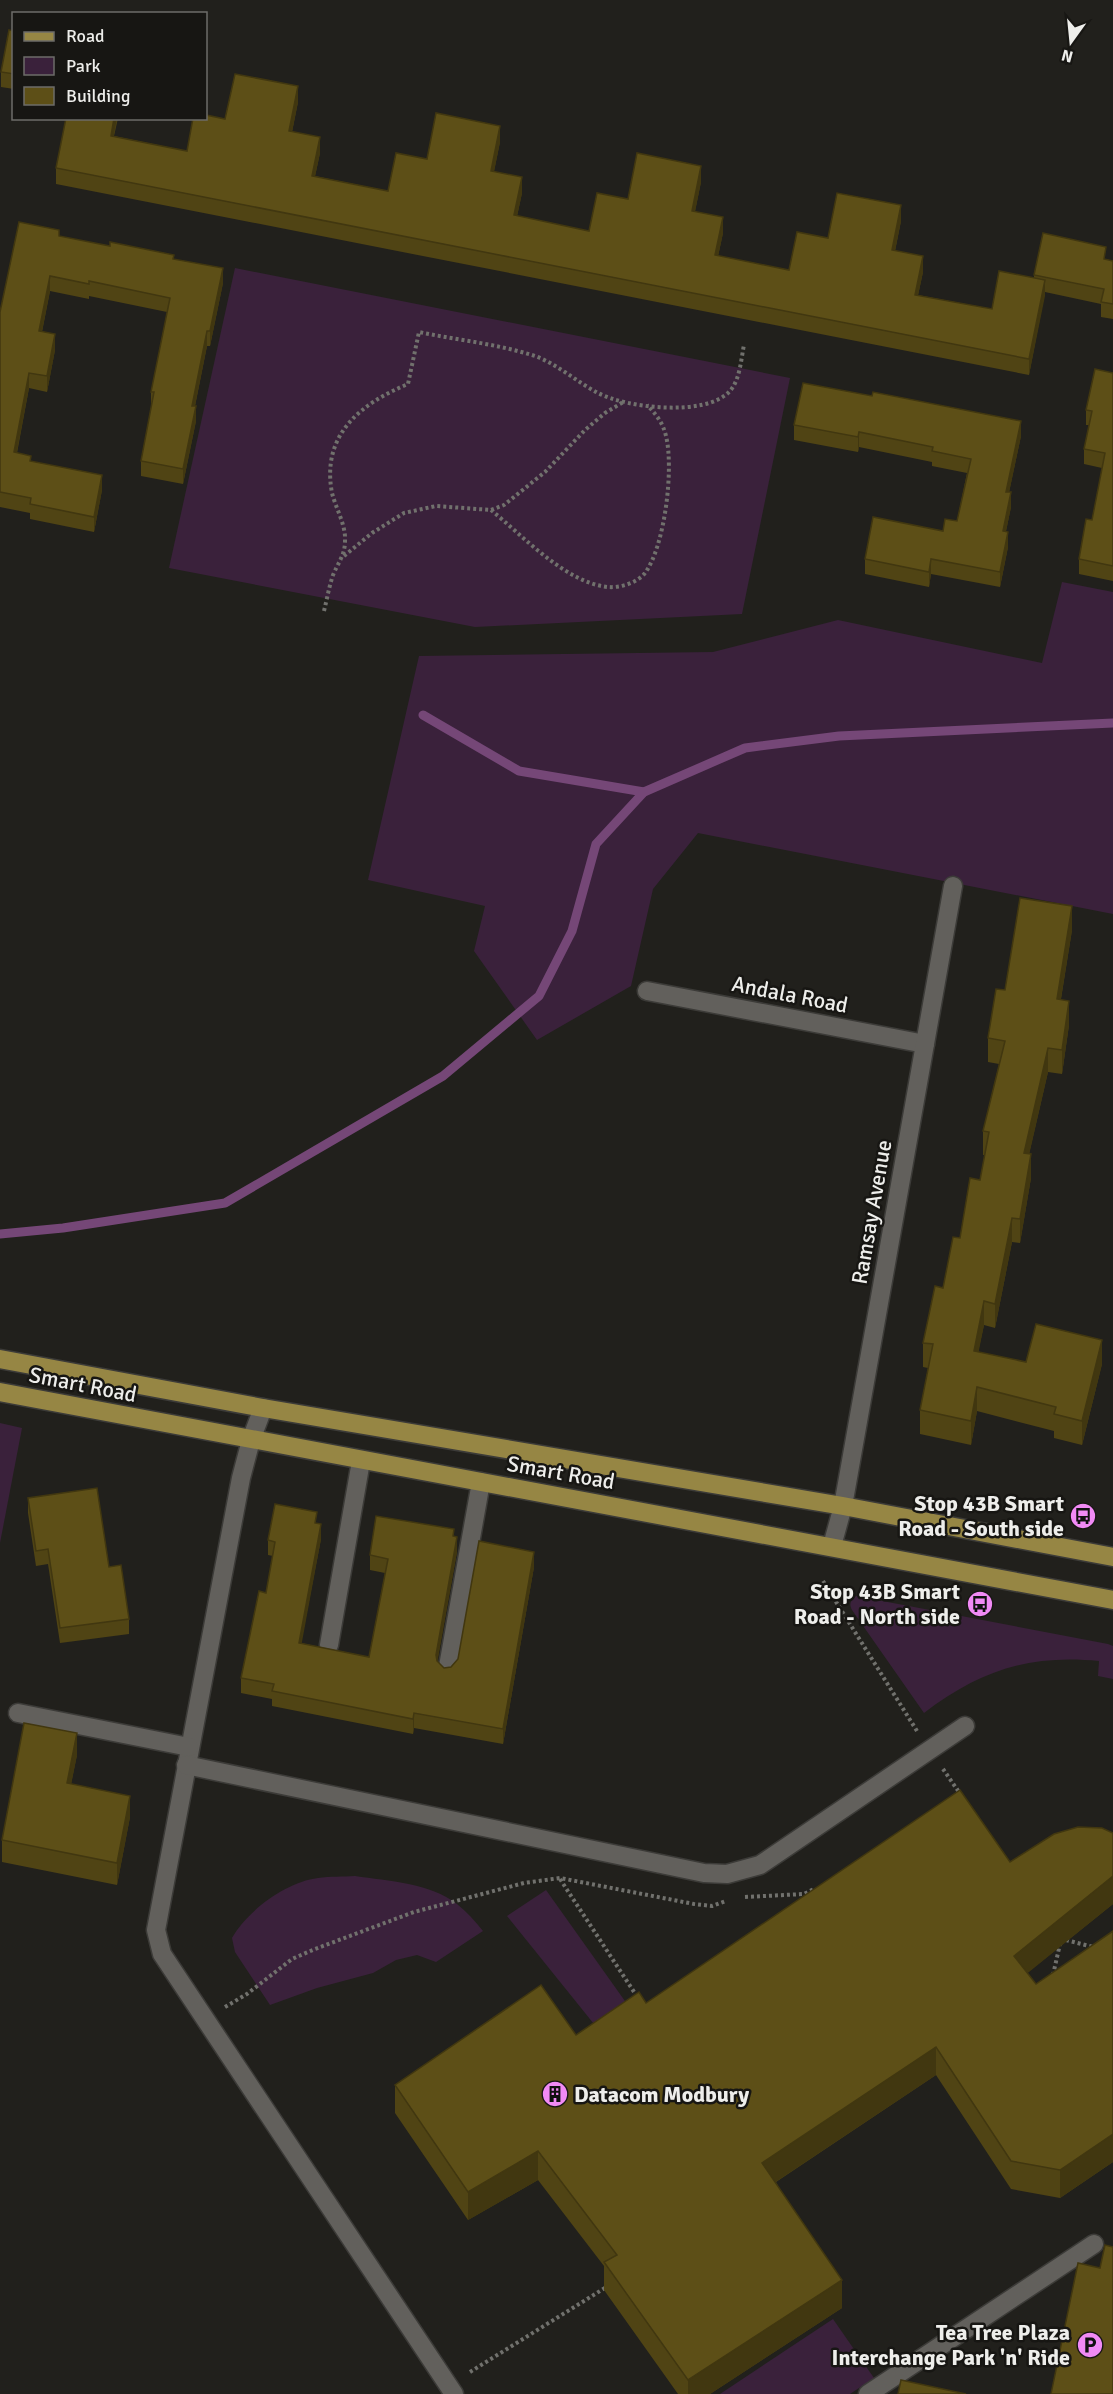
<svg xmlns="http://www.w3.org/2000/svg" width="1113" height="2394" font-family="Signika,sans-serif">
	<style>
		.green { fill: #3a213b }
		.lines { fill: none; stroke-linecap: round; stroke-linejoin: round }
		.stream { stroke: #754777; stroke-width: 9 }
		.minor-casing { stroke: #3c3b38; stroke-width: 21 }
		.major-casing { stroke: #3c3b38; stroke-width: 21 }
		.path { stroke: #71716d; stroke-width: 4; stroke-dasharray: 3 3; stroke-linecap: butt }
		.minor { stroke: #62605c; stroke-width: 18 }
		.major { stroke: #968644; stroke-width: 18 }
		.wall { fill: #504414 }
		.shaded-wall { fill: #413710 }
		.building { fill: #5d4f17; stroke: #413710; stroke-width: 1.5 }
		.labels { text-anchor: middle; stroke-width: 5; stroke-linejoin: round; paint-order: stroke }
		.street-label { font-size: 22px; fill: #eeeeeb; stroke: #171613 }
		.poi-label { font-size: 22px; font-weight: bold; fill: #eeeeeb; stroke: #171613; text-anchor: end }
	</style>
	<rect width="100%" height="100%" fill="#21201c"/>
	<g class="green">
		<polygon points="235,268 790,378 742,614 475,627 169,568"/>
		<polygon points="1062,582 1113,592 1113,914 698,833 653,889 631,986 537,1040 474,951 485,906 368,880 419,656 713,652 838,620 1042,663"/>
		<polygon points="0,1423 22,1428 0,1543"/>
		<path d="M856 1596 1108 1644 1113 1646V1679L1098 1676 1099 1661C1029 1654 979 1671 924 1713L852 1610C849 1604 850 1601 856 1596Z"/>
		<path d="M355 1876C389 1881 430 1883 457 1904 467 1912 475 1921 483 1931L436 1962 417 1955 396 1960 373 1973 317 1988 270 2005 235 1952 232 1938C247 1911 286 1882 318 1878 330 1876 343 1877 355 1876Z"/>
		<polygon points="546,1890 637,2018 606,2039 507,1916"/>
		<polygon points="833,2319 874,2378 850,2394 720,2394"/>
	</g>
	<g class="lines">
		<g class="stream">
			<polyline points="423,715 519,771 644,792"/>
			<polyline points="0,1234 63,1228 225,1203 443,1076 539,996 572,931 596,844 644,792 745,748 839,736 1113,723"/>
		</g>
		<g class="minor-casing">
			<g id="minor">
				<polyline points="647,991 925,1044"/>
				<polyline points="263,1408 251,1440 241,1478 156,1930 162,1954 454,2394"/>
				<polyline points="832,1546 843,1506 953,886"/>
				<polyline points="329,1645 361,1461"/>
				<polyline points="447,1672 481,1482"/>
				<polyline points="18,1713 189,1747"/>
				<polyline points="186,1765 704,1873 727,1874 760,1865 965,1726"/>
				<polyline points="868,2394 1094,2244"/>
			</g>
		</g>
		<g class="major-casing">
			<g id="major">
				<polyline points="0,1359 263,1408 843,1506 1113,1557"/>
				<path d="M0 1392C370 1464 742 1529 1113 1600"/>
			</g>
		</g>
		<g class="path">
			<path d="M491 510C523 536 566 583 608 587 620 588 637 583 645 573 665 546 674 468 666 436 663 423 656 414 647 405"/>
			<polyline points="344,556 372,533 404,513 436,506 491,510 504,505 545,472 585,430 605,413 625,401"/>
			<path d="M324 611C327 599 329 587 333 575 338 563 345 555 345 541 346 525 336 509 332 493 321 435 360 404 408 384L419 332C457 340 498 344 535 356 557 364 577 382 598 393 627 408 704 417 729 392 740 381 741 359 744 345"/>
			<polyline points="823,1581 917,1731"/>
			<polyline points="943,1769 961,1795"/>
			<polyline points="560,1879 638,1998"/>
			<polyline points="745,1897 804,1894 814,1889"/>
			<polyline points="1066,1940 1093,1947"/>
			<polyline points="1053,1975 1060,1944"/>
			<polyline points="225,2007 247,1994 292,1959 315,1949 414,1912 524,1883 560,1878 694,1904 712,1906 726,1901"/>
			<polyline points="470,2372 608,2286"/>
		</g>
		<use href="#minor" class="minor"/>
		<use href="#major" class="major"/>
	</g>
	<g class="wall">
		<polygon points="14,31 14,89 1,87 1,72"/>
		<polygon points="298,102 292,132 320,153 315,176 388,191 427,159 500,142 494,171 522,193 517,216 589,231 628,199 701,182 695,211 723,233 718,256 789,270 828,238 901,221 895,251 923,272 918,295 992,309 1034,278 1034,275 1106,259 1113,261 1113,319 1101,317 1101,304 1045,292 1029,375 56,184 56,168 66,118 118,118 114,136 187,151 225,119"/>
		<polygon points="59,236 174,259 223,283 210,346 207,346 195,406 196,421 183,484 141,476 141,461 151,407 151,392 167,312 89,296 89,299 50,291 42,332 55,350 47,392 29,388 17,453 31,461 102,490 94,532 30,519 30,513 0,507 0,312"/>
		<polygon points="1113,373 1113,581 1079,574 1079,559 1092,520 1102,468 1084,464 1084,449 1089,425 1086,425 1086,410"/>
		<polygon points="794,425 1021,436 1009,492 1011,507 1006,531 1008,547 1000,587 931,574 929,587 865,574 865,559 943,531 957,521 967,473 932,466 932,462 859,447 858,452 794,440"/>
		<polygon points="1072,930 1061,999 1069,1025 1062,1074 1048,1072 1029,1154 1031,1178 1020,1243 1012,1242 995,1328 984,1325 978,1352 1026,1362 1102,1364 1082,1445 1054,1438 1054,1431 977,1411 971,1445 920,1434 920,1410 928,1368 923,1367 923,1343 980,1180 985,1155 983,1155 983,1131 999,1064 988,1062 988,1038 1005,990"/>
		<polygon points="28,1498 109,1567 129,1619 129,1634 60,1643 48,1564 36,1566 28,1513"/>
		<polygon points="317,1523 321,1539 301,1643 369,1657 385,1573 370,1570 370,1555 454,1537 457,1552 437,1662 444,1668 451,1667 534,1567 503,1744 414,1728 413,1734 272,1706 272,1699 241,1693 241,1678 266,1593 273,1556 268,1555 268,1540"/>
		<polygon points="77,1755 71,1784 130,1817 117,1885 2,1862 2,1840"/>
		<polygon points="1010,1862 1113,1904 1027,1973 1036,1984 1113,1931 1113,2162 1060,2198 1011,2189 936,2075 776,2182 842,2308 710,2394 678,2394 604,2290 604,2266 538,2180 468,2220 395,2113 395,2085 576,2035 646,2003"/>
	</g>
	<g class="shaded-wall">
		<polygon points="298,86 298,102 289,147 289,131"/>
		<polygon points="114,118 117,118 111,151 111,136"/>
		<polygon points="500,126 500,142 491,187 491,171"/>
		<polygon points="320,137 320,153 312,191 312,176"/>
		<polygon points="701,166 701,182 692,227 692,211"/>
		<polygon points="522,177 522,193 514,231 514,215"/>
		<polygon points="901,205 901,221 892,266 892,250"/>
		<polygon points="723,217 723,233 715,271 715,255"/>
		<polygon points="923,256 923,272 915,310 915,295"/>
		<polygon points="223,268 223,283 210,346 210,331"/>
		<polygon points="50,276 50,291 39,346 39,331"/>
		<polygon points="1045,280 1045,296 1029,375 1029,359"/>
		<polygon points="207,331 207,346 192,421 192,406"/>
		<polygon points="55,334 55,350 47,392 47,376"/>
		<polygon points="29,373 29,388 14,467 14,452"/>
		<polygon points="196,406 196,421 183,484 183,469"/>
		<polygon points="1021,421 1021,436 1006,507 1006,492"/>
		<polygon points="859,432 859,447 858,452 858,437"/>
		<polygon points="102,475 102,490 94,532 94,517"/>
		<polygon points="1011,492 1011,507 1003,546 1003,531"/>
		<polygon points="1008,532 1008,547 1000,587 1000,572"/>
		<polygon points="931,559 931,574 929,587 929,572"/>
		<polygon points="1072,906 1072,930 1057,1023 1057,999"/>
		<polygon points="1069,1001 1069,1025 1062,1074 1062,1050"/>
		<polygon points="1048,1048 1048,1072 1024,1177 1024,1153"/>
		<polygon points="1031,1154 1031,1178 1020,1243 1020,1219"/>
		<polygon points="1012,1218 1012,1242 995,1328 995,1304"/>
		<polygon points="984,1301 984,1325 974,1375 974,1351"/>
		<polygon points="1102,1340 1102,1364 1082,1445 1082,1421"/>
		<polygon points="977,1387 977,1411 971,1445 971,1421"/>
		<polygon points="321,1524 321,1539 299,1658 299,1643"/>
		<polygon points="457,1537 457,1552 436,1670 436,1655"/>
		<polygon points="534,1552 534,1567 503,1744 503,1729"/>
		<polygon points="414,1713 414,1728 413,1734 413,1719"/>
		<polygon points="77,1733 77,1755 67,1805 67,1783"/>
		<polygon points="130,1796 130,1817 117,1885 117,1863"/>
		<polygon points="1113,1876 1113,1904 1014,1984 1014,1956"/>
		<polygon points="936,2047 936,2075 762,2191 762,2163"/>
		<polygon points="1113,2134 1113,2162 1060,2198 1060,2170"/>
		<polygon points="538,2151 538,2180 468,2220 468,2192"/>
		<polygon points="842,2280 842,2308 710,2394 688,2394 688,2380"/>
	</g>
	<g class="building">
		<polygon points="9,30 14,31 14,74 1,72"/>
		<polygon points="235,74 298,86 289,131 320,137 312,176 388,191 396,153 427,159 436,113 500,126 491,171 522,177 514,215 589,231 597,193 628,199 637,153 701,166 692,211 723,217 715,255 789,270 797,232 828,238 837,193 901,205 892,250 923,256 915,295 992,309 999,271 1045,280 1029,359 56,168 66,118 114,118 111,136 187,151 193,118 206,118 206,115 225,119"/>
		<polygon points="19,222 59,230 59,236 110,246 110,242 174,255 173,259 223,268 210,331 207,331 192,406 196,406 183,469 141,461 154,392 151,392 170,298 89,281 89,284 50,276 39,331 55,334 47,376 29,373 14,452 31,456 30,461 102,475 94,517 30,504 31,498 0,492 0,312"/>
		<polygon points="1043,233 1106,247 1104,259 1113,261 1113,304 1101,302 1104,289 1034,275"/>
		<polygon points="1095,369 1113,373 1113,566 1079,559 1086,519 1092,520 1105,453 1084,449 1092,411 1086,410"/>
		<polygon points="803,383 872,396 873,392 1021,421 1006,492 1011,492 1003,531 1008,532 1000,572 931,559 929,572 865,559 873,517 943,531 945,519 957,521 971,459 932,451 933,447 859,432 858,437 794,425"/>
		<polygon points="1020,898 1072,906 1057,999 1069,1001 1062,1050 1048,1048 1024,1153 1031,1154 1020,1219 1012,1218 995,1304 984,1301 974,1351 1026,1362 1036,1324 1102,1340 1082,1421 1054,1414 1056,1407 977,1387 971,1421 920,1410 933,1344 923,1343 935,1286 943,1288 953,1237 960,1238 970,1178 980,1180 989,1132 983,1131 1005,1041 988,1038 996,989 1005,990"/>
		<polygon points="97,1488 109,1567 121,1565 129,1619 60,1628 48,1549 36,1551 28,1498"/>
		<polygon points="275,1504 317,1512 315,1523 321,1524 299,1643 369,1657 388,1559 370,1555 376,1516 454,1529 453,1536 457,1537 436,1655 437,1661 444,1668 451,1667 458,1659 479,1541 534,1552 503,1729 414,1713 413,1719 272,1691 274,1684 241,1678 259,1591 266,1593 275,1542 268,1540"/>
		<polygon points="24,1723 77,1733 67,1783 130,1796 117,1863 2,1840"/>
		<polygon points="960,1790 1010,1862 1054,1834 1078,1827 1102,1828 1113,1833 1113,1876 1014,1956 1036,1984 1113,1931 1113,2134 1060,2170 1011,2161 936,2047 762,2163 842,2280 688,2380 604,2262 617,2255 538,2151 468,2192 395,2085 541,1985 576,2035 639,1992 646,2003"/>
		<polygon points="1105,2245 1113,2247 1113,2394 1051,2394 1078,2263 1100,2268"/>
		<polygon points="901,2380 966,2394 898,2394"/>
	</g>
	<defs>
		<g id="bus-disc" transform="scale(1.35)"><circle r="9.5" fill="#f18af5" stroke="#171613"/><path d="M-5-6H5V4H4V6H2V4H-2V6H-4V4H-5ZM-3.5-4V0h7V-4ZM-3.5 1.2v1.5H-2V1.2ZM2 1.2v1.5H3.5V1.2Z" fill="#111"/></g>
		<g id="building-disc" transform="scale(1.35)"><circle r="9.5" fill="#f18af5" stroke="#171613"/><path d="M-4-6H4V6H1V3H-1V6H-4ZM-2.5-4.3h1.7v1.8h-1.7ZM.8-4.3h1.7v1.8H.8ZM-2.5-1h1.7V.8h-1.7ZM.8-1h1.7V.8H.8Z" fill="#111"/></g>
		<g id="parking-disc" transform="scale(1.35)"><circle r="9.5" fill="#f18af5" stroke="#171613"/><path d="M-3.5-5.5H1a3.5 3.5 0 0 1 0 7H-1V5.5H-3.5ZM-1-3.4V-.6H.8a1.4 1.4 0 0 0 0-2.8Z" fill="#111"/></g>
	</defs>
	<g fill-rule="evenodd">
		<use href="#bus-disc" x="1083" y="1516"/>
		<use href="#bus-disc" x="980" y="1604"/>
		<use href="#building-disc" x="555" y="2094"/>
		<use href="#parking-disc" x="1090" y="2345"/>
	</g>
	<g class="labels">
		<g class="street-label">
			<text transform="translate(790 994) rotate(11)" y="8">Andala Road</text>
			<text transform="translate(871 1212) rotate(-80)" y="8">Ramsay Avenue</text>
			<text transform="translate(83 1384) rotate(11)" y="8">Smart Road</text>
			<text transform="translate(561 1472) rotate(10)" y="8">Smart Road</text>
		</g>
		<g class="poi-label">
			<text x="1064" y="1511">Stop 43B Smart<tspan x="1064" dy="25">Road - South side</tspan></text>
			<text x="960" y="1599">Stop 43B Smart<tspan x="960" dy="25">Road - North side</tspan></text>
			<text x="574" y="2102" text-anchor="start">Datacom Modbury</text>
			<text x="1070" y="2340">Tea Tree Plaza<tspan x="1070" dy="25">Interchange Park 'n' Ride</tspan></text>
		</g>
	</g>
	<rect x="12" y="12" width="195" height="108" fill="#171613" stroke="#6d6c69" stroke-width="1.5"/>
	<rect x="24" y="32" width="30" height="9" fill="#968644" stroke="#6d6c69" stroke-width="1.5"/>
	<text x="66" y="42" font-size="18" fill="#eeeeeb">Road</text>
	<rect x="24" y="57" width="30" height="18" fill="#3a213b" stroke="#6d6c69" stroke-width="1.5"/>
	<text x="66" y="72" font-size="18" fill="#eeeeeb">Park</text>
	<rect x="24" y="87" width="30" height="18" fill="#5d4f17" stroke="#6d6c69" stroke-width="1.5"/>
	<text x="66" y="102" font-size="18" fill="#eeeeeb">Building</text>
	<g transform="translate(1071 42) rotate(195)" stroke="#171613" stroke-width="4.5" paint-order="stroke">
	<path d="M0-4.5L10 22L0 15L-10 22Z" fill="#eeeeeb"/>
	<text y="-9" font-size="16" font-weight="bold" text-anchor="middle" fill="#eeeeeb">N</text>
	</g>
</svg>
